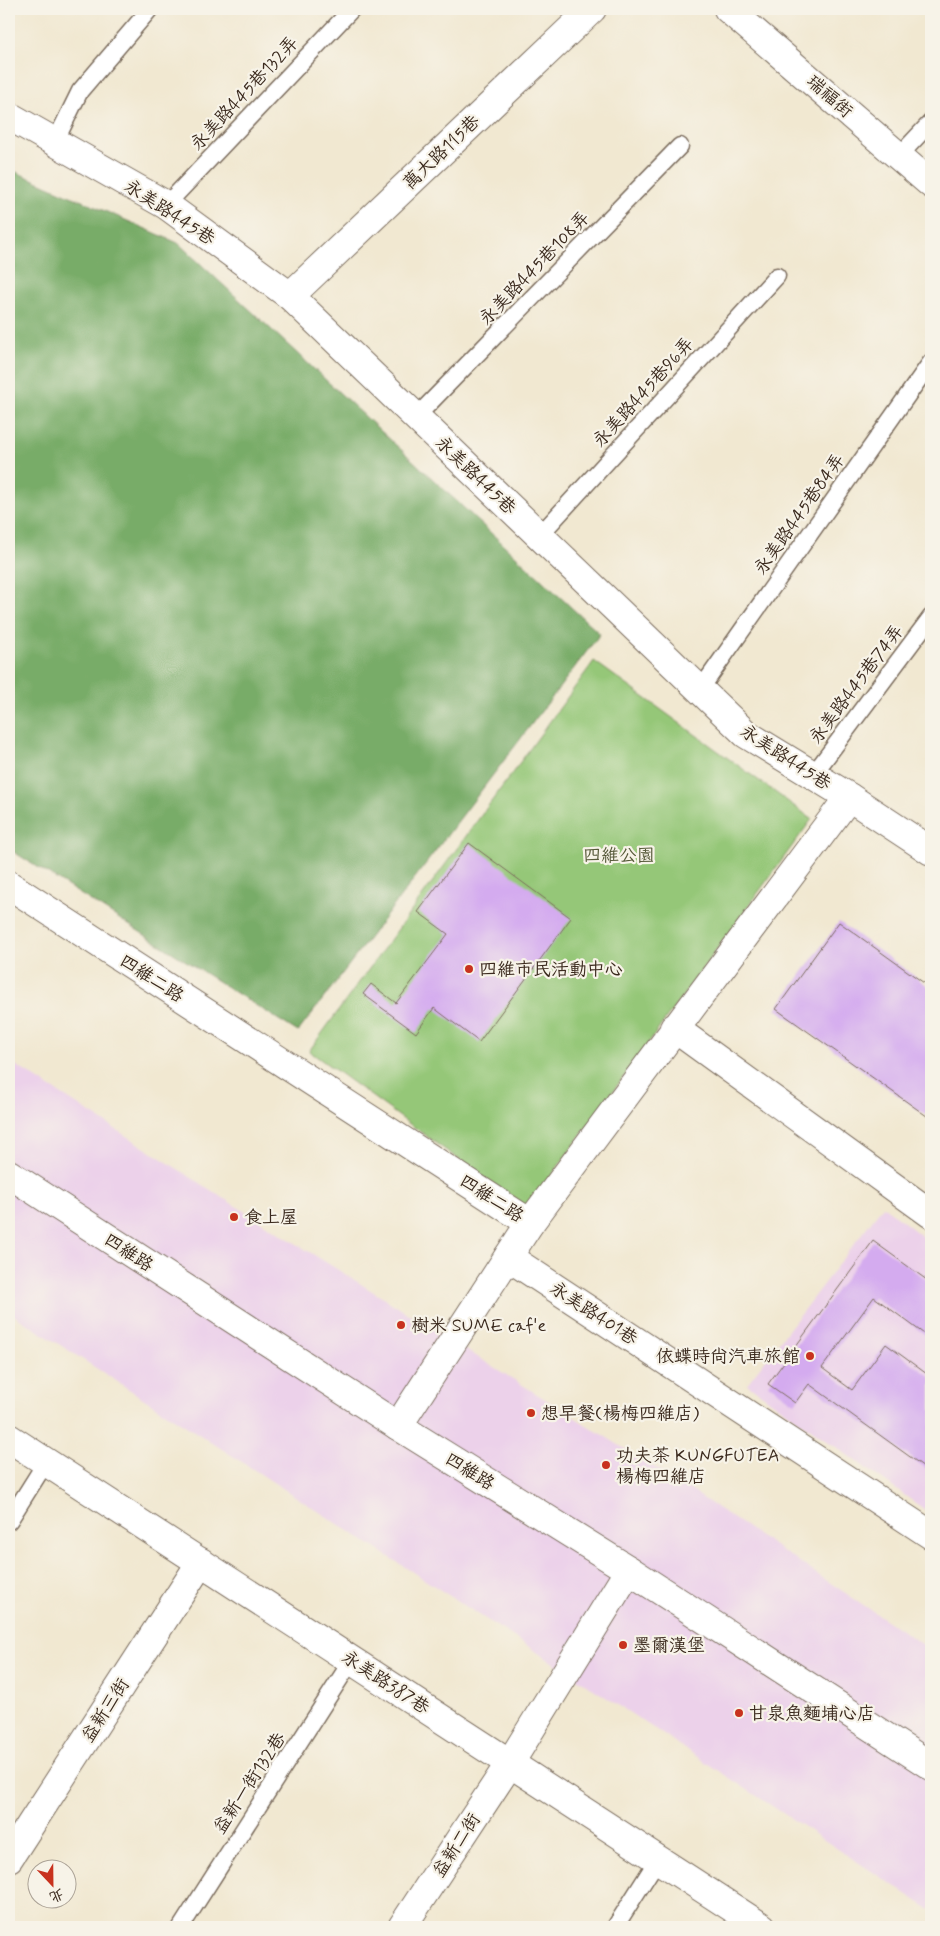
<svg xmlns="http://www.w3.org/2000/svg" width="940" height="1936" font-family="Mynerve,'LXGW WenKai TC',sans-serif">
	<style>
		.built { fill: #ecd1ea }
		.green { fill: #95c778; stroke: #68784b }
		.forest { fill: #78ac68; stroke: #5a6b43 }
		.building { fill: #d4abef }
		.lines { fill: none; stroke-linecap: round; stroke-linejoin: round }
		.service-casing { stroke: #7b6c5d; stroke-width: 19 }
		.minor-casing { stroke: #7b6c5d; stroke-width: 30 }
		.service { stroke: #fff; stroke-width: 16 }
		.minor { stroke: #fff; stroke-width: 28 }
		.poi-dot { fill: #c8321e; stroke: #f7f3e8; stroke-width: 2 }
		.labels { text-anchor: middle; stroke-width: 4.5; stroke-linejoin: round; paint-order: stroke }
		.street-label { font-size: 18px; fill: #3b2a1e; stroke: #f7f3e8 }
		.park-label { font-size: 18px; fill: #565939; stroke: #f7f3e8 }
		.poi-label { font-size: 18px; fill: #3b2a1e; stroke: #f7f3e8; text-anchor: start }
	</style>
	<rect width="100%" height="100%" fill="#f7f3e8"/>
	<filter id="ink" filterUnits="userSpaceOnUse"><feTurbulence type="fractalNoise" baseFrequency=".02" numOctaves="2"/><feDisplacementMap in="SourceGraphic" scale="10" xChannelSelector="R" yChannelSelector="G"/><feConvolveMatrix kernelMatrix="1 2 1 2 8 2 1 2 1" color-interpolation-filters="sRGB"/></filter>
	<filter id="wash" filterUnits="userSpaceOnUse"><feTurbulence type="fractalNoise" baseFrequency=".0096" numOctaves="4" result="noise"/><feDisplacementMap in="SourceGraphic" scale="20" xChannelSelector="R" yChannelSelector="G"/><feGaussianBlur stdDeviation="1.12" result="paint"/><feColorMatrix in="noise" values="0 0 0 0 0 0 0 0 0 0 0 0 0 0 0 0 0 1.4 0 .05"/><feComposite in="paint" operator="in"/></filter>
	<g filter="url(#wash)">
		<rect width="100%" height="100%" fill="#f1e8d1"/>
		<g class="built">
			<polygon points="9,1061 231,1203 686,1487 931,1650 931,1910 540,1654 9,1312"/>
			<polygon points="883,1206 931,1243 931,1514 747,1384"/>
		</g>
		<polygon class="green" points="594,661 812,819 527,1209 309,1051"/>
		<polygon class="forest" points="9,169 178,243 600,634 298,1032 9,849"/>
		<g id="blocks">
			<g class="building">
				<polygon points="469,843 571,918 479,1042 434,1008 416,1033 363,994 371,984 396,1003 448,934 418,912"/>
				<polygon points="839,922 931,988 931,1119 776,1009"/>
				<polygon points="873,1241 931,1283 931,1339 874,1297 822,1368 852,1390 886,1344 931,1377 931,1472 809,1384 795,1403 768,1384"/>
			</g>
		</g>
	</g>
	<g filter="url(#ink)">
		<use href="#blocks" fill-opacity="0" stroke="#7b6c5d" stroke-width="1"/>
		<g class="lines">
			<g class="service-casing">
				<g id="service">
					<polyline points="55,142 80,91 150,9"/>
					<polyline points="899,156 931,122"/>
					<polyline points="166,205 352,9"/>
					<polyline points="416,417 680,146"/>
					<polyline points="539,536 777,276"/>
					<polyline points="700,690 931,362"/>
					<polyline points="813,775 931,617"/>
					<polyline points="9,1521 46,1462"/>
					<polyline points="181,1927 352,1660"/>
					<polyline points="615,1927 658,1859"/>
				</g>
			</g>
			<g class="minor-casing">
				<g id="minor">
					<polyline points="728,9 931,184"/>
					<polyline points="9,116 166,205 290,296 746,734 849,797 931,851"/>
					<polyline points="290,296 592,9"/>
					<polyline points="9,885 530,1223 849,797"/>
					<polyline points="674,1028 931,1214"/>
					<polyline points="9,1174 398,1426 629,1570 931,1766"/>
					<polyline points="508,1257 931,1535"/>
					<polyline points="398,1426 530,1223"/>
					<polyline points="9,1438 762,1927"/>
					<polyline points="9,1858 201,1562"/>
					<polyline points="402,1927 510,1763 629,1570"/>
				</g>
			</g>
			<use href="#service" class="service"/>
			<use href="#minor" class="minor"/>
		</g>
	</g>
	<g class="poi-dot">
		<circle cx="469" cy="969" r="5"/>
		<circle cx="234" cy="1217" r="5"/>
		<circle cx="401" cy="1325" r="5"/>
		<circle cx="810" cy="1356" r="5"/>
		<circle cx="531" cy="1413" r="5"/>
		<circle cx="606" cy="1465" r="5"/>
		<circle cx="623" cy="1645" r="5"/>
		<circle cx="739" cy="1713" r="5"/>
	</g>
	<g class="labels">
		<g class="street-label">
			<text transform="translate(244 93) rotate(-47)" y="6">永美路445巷132弄</text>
			<text transform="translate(830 96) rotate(41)" y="6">瑞福街</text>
			<text transform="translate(441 152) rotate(-44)" y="6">萬大路115巷</text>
			<text transform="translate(170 212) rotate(33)" y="6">永美路445巷</text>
			<text transform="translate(534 268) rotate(-46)" y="6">永美路445巷108弄</text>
			<text transform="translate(643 392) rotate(-48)" y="6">永美路445巷96弄</text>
			<text transform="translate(476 475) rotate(44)" y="6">永美路445巷</text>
			<text transform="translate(799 514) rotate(-55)" y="6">永美路445巷84弄</text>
			<text transform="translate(856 684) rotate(-53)" y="6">永美路445巷74弄</text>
			<text transform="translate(786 757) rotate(33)" y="6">永美路445巷</text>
			<text transform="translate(152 978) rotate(33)" y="6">四維二路</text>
			<text transform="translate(492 1198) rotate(33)" y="6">四維二路</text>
			<text transform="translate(129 1252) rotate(33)" y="6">四維路</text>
			<text transform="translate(594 1313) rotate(33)" y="6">永美路401巷</text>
			<text transform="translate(470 1471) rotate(32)" y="6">四維路</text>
			<text transform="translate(386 1682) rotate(33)" y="6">永美路387巷</text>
			<text transform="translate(105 1710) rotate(-57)" y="6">益新三街</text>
			<text transform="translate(249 1783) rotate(-57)" y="6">益新一街132巷</text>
			<text transform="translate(456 1845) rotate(-57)" y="6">益新二街</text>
		</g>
		<g class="park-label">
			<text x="619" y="861">四維公園</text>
		</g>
		<g class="poi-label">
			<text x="479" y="975">四維市民活動中心</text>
			<text x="244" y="1223">食上屋</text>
			<text x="411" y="1331">樹米 SUME caf'e</text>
			<text x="800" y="1362" text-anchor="end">依蝶時尚汽車旅館</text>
			<text x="541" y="1419">想早餐(楊梅四維店)</text>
			<text x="616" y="1461">功夫茶 KUNGFUTEA<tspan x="616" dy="21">楊梅四維店</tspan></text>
			<text x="633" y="1651">墨爾漢堡</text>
			<text x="749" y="1719">甘泉魚麵埔心店</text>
		</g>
	</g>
	<rect width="940" height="1936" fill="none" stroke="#f7f3e8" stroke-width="30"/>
	<g transform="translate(52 1884) rotate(158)"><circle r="24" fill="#f7f3e8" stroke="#aca397"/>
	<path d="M0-4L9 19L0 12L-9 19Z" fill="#c8321e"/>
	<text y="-8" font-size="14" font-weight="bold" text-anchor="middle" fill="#3b2a1e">北</text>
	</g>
</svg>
